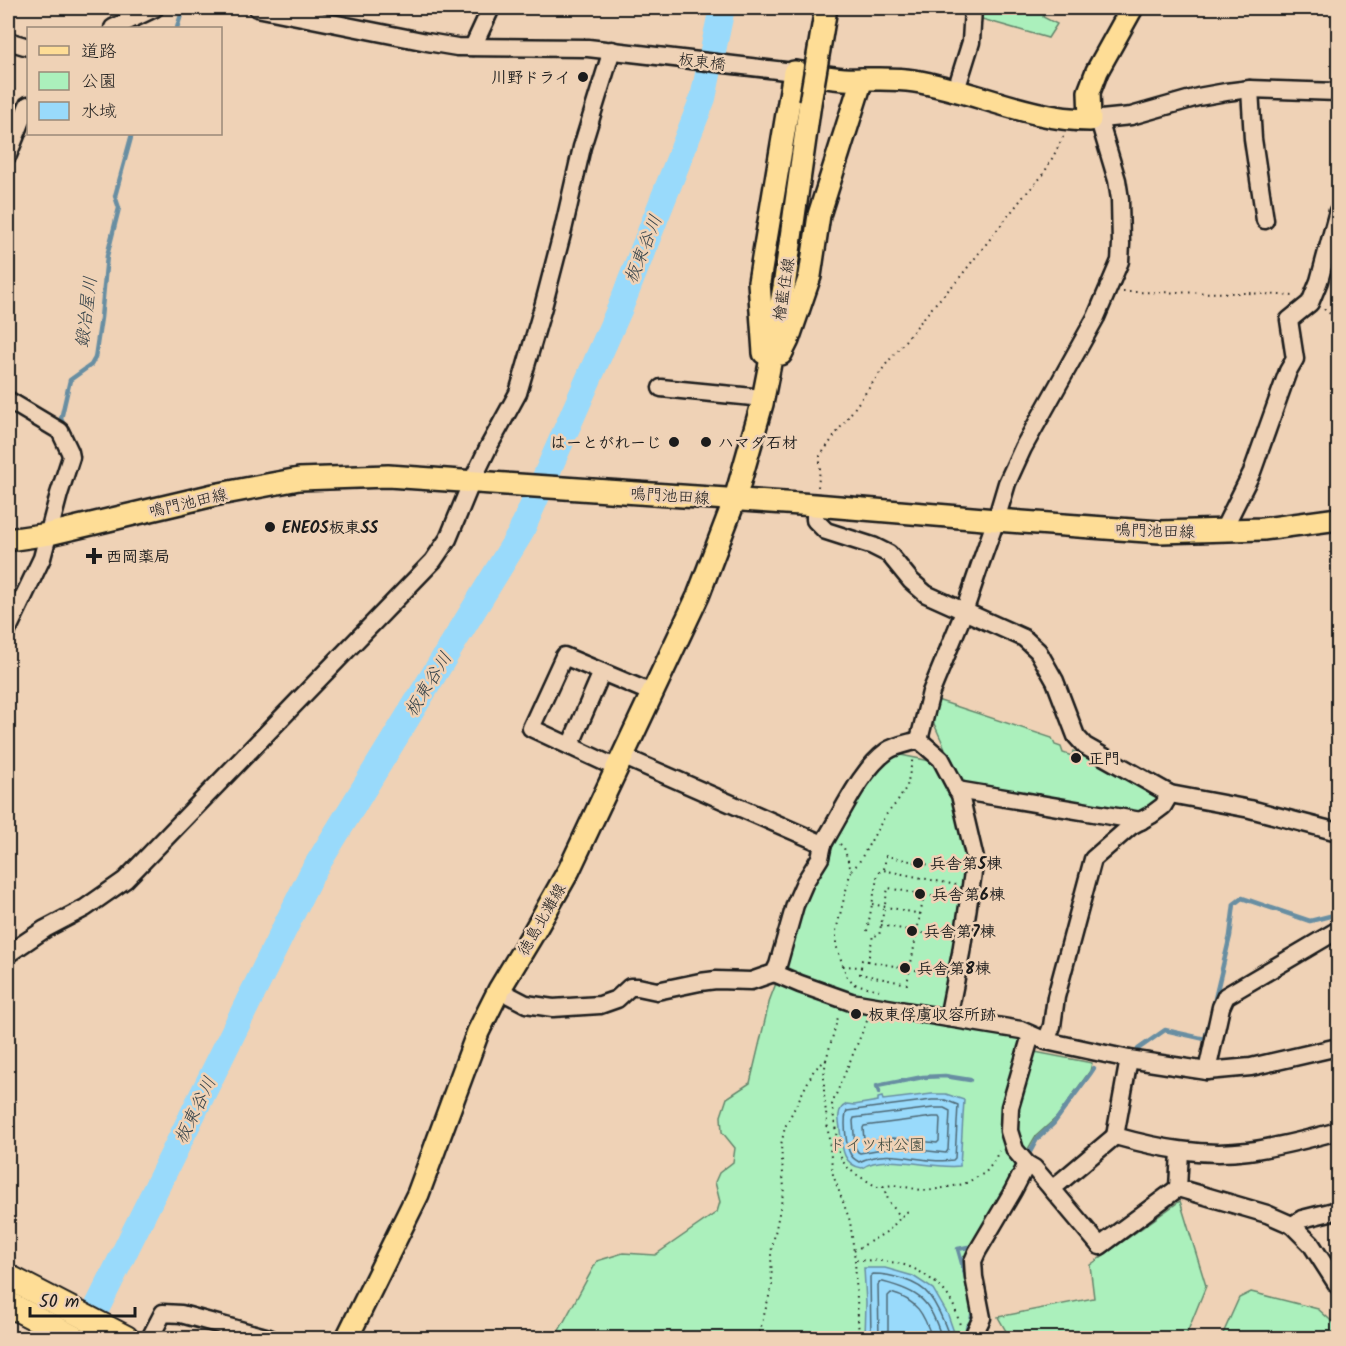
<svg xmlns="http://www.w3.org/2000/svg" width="1346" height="1346" font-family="Kalam,'Klee One',sans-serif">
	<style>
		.green { fill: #abf0bc; stroke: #64866c; stroke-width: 1.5 }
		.water { fill: #99dafb; stroke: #678ea2; stroke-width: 1.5 }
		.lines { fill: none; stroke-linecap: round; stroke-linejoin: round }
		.shore { stroke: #4e6875; stroke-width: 1.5 }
		.stream { stroke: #678ea2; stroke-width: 4.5 }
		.river { stroke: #99dafb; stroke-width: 26 }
		.minor-casing { stroke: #1c1c1c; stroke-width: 21 }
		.major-casing { stroke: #1c1c1c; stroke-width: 26 }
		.highway-casing { stroke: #1c1c1c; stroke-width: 28 }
		.path { stroke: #1c1c1c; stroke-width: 2; stroke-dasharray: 1.5 4.5; stroke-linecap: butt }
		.minor { stroke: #efd2b6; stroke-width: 16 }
		.major { stroke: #fedd96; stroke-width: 21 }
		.highway { stroke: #fedd96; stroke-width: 24 }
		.major-bridge-casing { stroke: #1c1c1c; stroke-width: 26; stroke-linecap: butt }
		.major-bridge { stroke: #fedd96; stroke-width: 21 }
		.poi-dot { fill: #1c1c1c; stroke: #efd2b6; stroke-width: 2 }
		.labels { text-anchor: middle; stroke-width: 5; stroke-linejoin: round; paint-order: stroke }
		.street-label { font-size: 16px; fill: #1c1c1c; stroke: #efd2b6 }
		.poi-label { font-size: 16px; font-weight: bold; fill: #1c1c1c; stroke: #efd2b6; text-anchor: start }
		.park-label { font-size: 16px; fill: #39463c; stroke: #efd2b6 }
		.water-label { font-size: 18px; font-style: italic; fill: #354249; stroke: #efd2b6 }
	</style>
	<rect width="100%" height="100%" fill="#efd2b6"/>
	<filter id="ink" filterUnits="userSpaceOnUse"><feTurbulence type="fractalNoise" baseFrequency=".0167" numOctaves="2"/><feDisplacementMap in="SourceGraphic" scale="12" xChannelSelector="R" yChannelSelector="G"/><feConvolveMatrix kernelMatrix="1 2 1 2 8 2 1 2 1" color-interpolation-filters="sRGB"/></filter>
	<g filter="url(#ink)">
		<g class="green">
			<polygon points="976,8 1047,8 1043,17 1057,24 1048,38 975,17"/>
			<polygon points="934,699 1052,738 1055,745 1061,747 1063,753 1072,756 1073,751 1158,791 1158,805 1148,814 969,787 961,780 956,773 931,717"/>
			<polygon points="891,753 935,762 954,802 967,857 940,1024 1016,1036 1021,1043 1022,1048 1035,1052 1092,1063 1090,1071 1057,1117 1035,1137 1018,1166 969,1256 977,1315 967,1338 555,1338 597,1261 623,1253 655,1255 717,1212 720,1202 715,1182 719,1173 733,1162 735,1148 722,1132 721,1116 727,1098 750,1083 770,999 783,965 800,907 855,794"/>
			<polygon points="1180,1201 1206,1286 1185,1338 1010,1338 998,1317 1094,1298 1090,1265"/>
			<polygon points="1251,1292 1318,1309 1338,1327 1338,1338 1221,1338 1239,1298"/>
		</g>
		<g class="water">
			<path d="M932 1094H946L964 1100 960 1166C933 1170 884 1152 862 1168 842 1165 842 1146 840 1130 840 1125 838 1119 839 1115 839 1109 843 1106 847 1104L854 1105 878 1101V1098L882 1097 883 1100Z"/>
			<polygon points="864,1268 885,1268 913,1276 933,1289 948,1315 956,1338 865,1338 866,1303"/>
		</g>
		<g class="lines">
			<g class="shore">
				<path d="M932 1100H945L958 1105 955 1158 953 1160C921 1165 892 1146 859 1162 854 1159 851 1157 849 1151 846 1143 843 1118 847 1111Z"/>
				<polygon points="933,1108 944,1108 950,1111 948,1150 946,1153 893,1147 860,1153 858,1152 855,1147 853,1121 854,1118"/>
				<polygon points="933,1117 939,1117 940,1119 939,1141 937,1143 893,1138 867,1142 864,1140 863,1128 864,1126"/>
				<path d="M871 1338 870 1277 873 1274C890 1274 918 1281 929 1295 939 1308 945 1324 950 1338"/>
				<path d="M879 1338 878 1285 880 1282H883C922 1292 929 1301 942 1338"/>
				<path d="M888 1338V1296L891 1293C917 1300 924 1314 932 1338"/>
			</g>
			<g class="stream">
				<polyline points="177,28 183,8"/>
				<polyline points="65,427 61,419 70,380 91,365 95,358 101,318 107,256 119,208 115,196 132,134"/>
				<polyline points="1213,1007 1230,936 1234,904 1242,898 1310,921 1338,914"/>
				<polyline points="1138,1049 1165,1030 1205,1039 1209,1023"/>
				<polyline points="879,1092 877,1086 923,1077 945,1076 970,1080"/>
				<polyline points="1030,1152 1037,1139 1054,1123 1090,1074 1094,1068"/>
				<polyline points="967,1281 958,1249 968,1247"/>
				<polyline points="967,1327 971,1322 973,1310"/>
			</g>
			<polyline class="river" points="82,1338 312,873 520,534 620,308 703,98 722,8"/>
			<g class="minor-casing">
				<g id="minor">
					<polyline points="257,8 427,42 457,47 588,48 794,72"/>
					<polyline points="113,28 155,8"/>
					<polyline points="8,41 28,47"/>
					<polyline points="473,47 491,8"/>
					<polyline points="1250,89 1253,139 1265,220"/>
					<polyline points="956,90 971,42 973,8"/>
					<polyline points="1091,120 1131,116 1198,97 1226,92 1250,89 1338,92"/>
					<polyline points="8,155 28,105"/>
					<polyline points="661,388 763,398"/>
					<polyline points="8,400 60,431 70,452 71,457 59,494 42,558 8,629"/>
					<polyline points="815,505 815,520 826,531 873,546 889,554 911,581 926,594 1024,638 1038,651 1055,681 1076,736 1085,746 1170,794 1250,809 1338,832"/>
					<polyline points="1223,530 1252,472 1288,371 1295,359 1289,320 1310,303 1319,281 1338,211"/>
					<polyline points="919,740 931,692 964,612 981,562 996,520 1007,483 1023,448 1096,317 1120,261 1121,244 1120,199 1117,180 1099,120"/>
					<polyline points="570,746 602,672"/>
					<polyline points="622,756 823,844"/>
					<polyline points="617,768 531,728 564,656 652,693"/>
					<polyline points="957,790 1141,821"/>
					<polyline points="8,954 45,929 85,908 125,880 433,561 448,539 472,481 489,446 518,393 543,307 563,230 582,147 612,50"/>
					<polyline points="774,973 800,984 851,1002 1021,1030 1046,1041 1129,1059 1207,1071 1251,1067 1338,1047"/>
					<path d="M499 990 526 1004 553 1008 600 1005 617 999 630 987H638L657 991 700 982 716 980 751 981 774 973 778 965 795 905 805 882 820 858 823 844 827 837C844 809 861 770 887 751 895 745 910 743 919 740L941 759 960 795 975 859 961 953 948 1018"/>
					<polyline points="1031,1035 1010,1107 1009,1131 1015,1150 1027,1164 1034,1168 1052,1189"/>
					<polyline points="1046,1041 1052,1026 1056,997 1093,859 1131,826 1151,815 1163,806 1170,794"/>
					<path d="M1129 1059 1115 1136C1158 1148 1203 1157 1248 1151 1279 1147 1309 1139 1338 1131"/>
					<polyline points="1207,1071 1221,1007 1226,996 1338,930"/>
					<polyline points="1115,1136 1052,1189 1100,1246 1178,1188 1267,1214 1292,1225 1302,1219 1338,1210"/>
					<polyline points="1178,1188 1180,1151"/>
					<polyline points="1292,1225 1311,1244 1338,1286"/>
					<polyline points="150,1338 163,1313 181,1314 269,1338"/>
					<polyline points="972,1338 982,1318 974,1277 973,1261 977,1252 1013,1191 1027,1164"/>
				</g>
			</g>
			<g class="major-casing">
				<g id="major">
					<path d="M764 353 759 282 794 72C811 74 828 78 844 79 867 80 891 77 914 81 973 90 1029 120 1090 120L1089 92 1097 71 1132 8"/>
					<polyline points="781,354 788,340 810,276 819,215 862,79"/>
					<polyline points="8,540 49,534 214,495 299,479 388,476 815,505 996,520 1160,532 1263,529 1338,519"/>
					<polyline points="347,1338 418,1194 478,1032 499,990 534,932 569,870 698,596 735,499 762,404 774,343 784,287 810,103"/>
				</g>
			</g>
			<g class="highway-casing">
				<g id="highway">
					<polyline points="8,1277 126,1338"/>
					<polyline points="8,1304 74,1338"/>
				</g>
			</g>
			<g class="path">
				<polyline points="1123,292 1248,293 1294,296"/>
				<polyline points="1324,309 1338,320"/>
				<polyline points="818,487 820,469 820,456 887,363 936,303 957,281 1023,197 1043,175 1054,155 1064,135"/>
				<polyline points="840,844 844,848 851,870 836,931 836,945 847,977 855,984 854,988"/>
				<polyline points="884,869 886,856 944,868"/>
				<polyline points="851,870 858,864 885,816 898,801 907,786 913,757"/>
				<polyline points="872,904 921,914"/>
				<polyline points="885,904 888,888 947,899"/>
				<polyline points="881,925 939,936"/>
				<polyline points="867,931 878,873 883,870 956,885"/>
				<polyline points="868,961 931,973"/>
				<polyline points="843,966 861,967 862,960 868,961 873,935 879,936 884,909"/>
				<polyline points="861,967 860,974 907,984 924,895"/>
				<polyline points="855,984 879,990"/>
				<polyline points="867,1021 832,1104 839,1154 845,1165 854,1173 877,1187 894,1185 927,1191 964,1184 985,1173 993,1163 999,1151"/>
				<polyline points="826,1060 824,1075 824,1095 833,1175 850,1221 855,1260 859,1338"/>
				<polyline points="883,1186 889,1202 901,1217"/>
				<polyline points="854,1251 888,1231 906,1212 910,1211"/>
				<path d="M856 1260C887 1261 906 1260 932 1280 939 1285 947 1293 951 1301 956 1309 958 1319 961 1328"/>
				<polyline points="758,1338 772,1285 771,1253 784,1189 781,1145 785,1127 814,1070 826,1060 839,1014"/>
			</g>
			<use href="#minor" class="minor"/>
			<use href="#major" class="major"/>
			<use href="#highway" class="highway"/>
			<g class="major-bridge-casing">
				<polyline id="major-bridge" points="810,103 826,8"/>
			</g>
			<use href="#major-bridge" class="major-bridge"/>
		</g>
	</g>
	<g class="poi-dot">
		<circle cx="583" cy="77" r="6"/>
		<circle cx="674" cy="442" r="6"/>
		<circle cx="706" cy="442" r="6"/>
		<circle cx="270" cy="527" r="6"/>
		<path d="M91 547h6v6h6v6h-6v6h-6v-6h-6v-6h6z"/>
		<circle cx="1076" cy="758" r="6"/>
		<circle cx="918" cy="863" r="6"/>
		<circle cx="920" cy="894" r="6"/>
		<circle cx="912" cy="931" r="6"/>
		<circle cx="905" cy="968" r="6"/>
		<circle cx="856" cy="1014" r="6"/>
	</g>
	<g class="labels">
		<g class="street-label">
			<text transform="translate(702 61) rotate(7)" y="6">板東橋</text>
			<text transform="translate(783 289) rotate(-81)" y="6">檜藍住線</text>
			<text transform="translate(670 495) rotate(4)" y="6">鳴門池田線</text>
			<text transform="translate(188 502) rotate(-13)" y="6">鳴門池田線</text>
			<text transform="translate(1155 530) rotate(2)" y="6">鳴門池田線</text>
			<text transform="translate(541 919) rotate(-60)" y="6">徳島北灘線</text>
		</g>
		<g class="poi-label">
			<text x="571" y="83" text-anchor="end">川野ドライ</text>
			<text x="662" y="448" text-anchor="end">はーとがれーじ</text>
			<text x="718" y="448">ハマダ石材</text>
			<text x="282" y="533">ENEOS板東SS</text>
			<text x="106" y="562">西岡薬局</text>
			<text x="1088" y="764">正門</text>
			<text x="930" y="869">兵舎第5棟</text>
			<text x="932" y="900">兵舎第6棟</text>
			<text x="924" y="937">兵舎第7棟</text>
			<text x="917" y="974">兵舎第8棟</text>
			<text x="868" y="1020">板東俘虜収容所跡</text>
		</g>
		<g class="park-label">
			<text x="877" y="1150">ドイツ村公園</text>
		</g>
		<g class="water-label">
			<text transform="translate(643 249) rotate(-68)" y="6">板東谷川</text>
			<text transform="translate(86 312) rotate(-83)" y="6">鍛冶屋川</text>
			<text transform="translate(428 684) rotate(-58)" y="6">板東谷川</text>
			<text transform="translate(195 1110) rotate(-64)" y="6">板東谷川</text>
		</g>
	</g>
	<rect width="1346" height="1346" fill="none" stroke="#efd2b6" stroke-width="30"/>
	<rect x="15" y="15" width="1316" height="1316" fill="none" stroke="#1c1c1c" stroke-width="2" filter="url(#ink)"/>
	<rect x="27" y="27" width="195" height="108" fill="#efd2b6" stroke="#9b8978" stroke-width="1.5"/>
	<rect x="39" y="46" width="30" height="9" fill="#fedd96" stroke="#9b8978" stroke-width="1.5"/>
	<text x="81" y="57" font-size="18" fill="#1c1c1c">道路</text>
	<rect x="39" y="72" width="30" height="18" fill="#abf0bc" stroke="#9b8978" stroke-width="1.5"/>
	<text x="81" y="87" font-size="18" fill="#1c1c1c">公園</text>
	<rect x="39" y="102" width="30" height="18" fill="#99dafb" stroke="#9b8978" stroke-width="1.5"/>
	<text x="81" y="117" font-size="18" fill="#1c1c1c">水域</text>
	<path d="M30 1307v9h105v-9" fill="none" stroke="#1c1c1c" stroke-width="3"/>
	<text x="39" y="1307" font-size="18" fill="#1c1c1c" stroke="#efd2b6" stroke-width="4.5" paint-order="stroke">50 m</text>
</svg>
